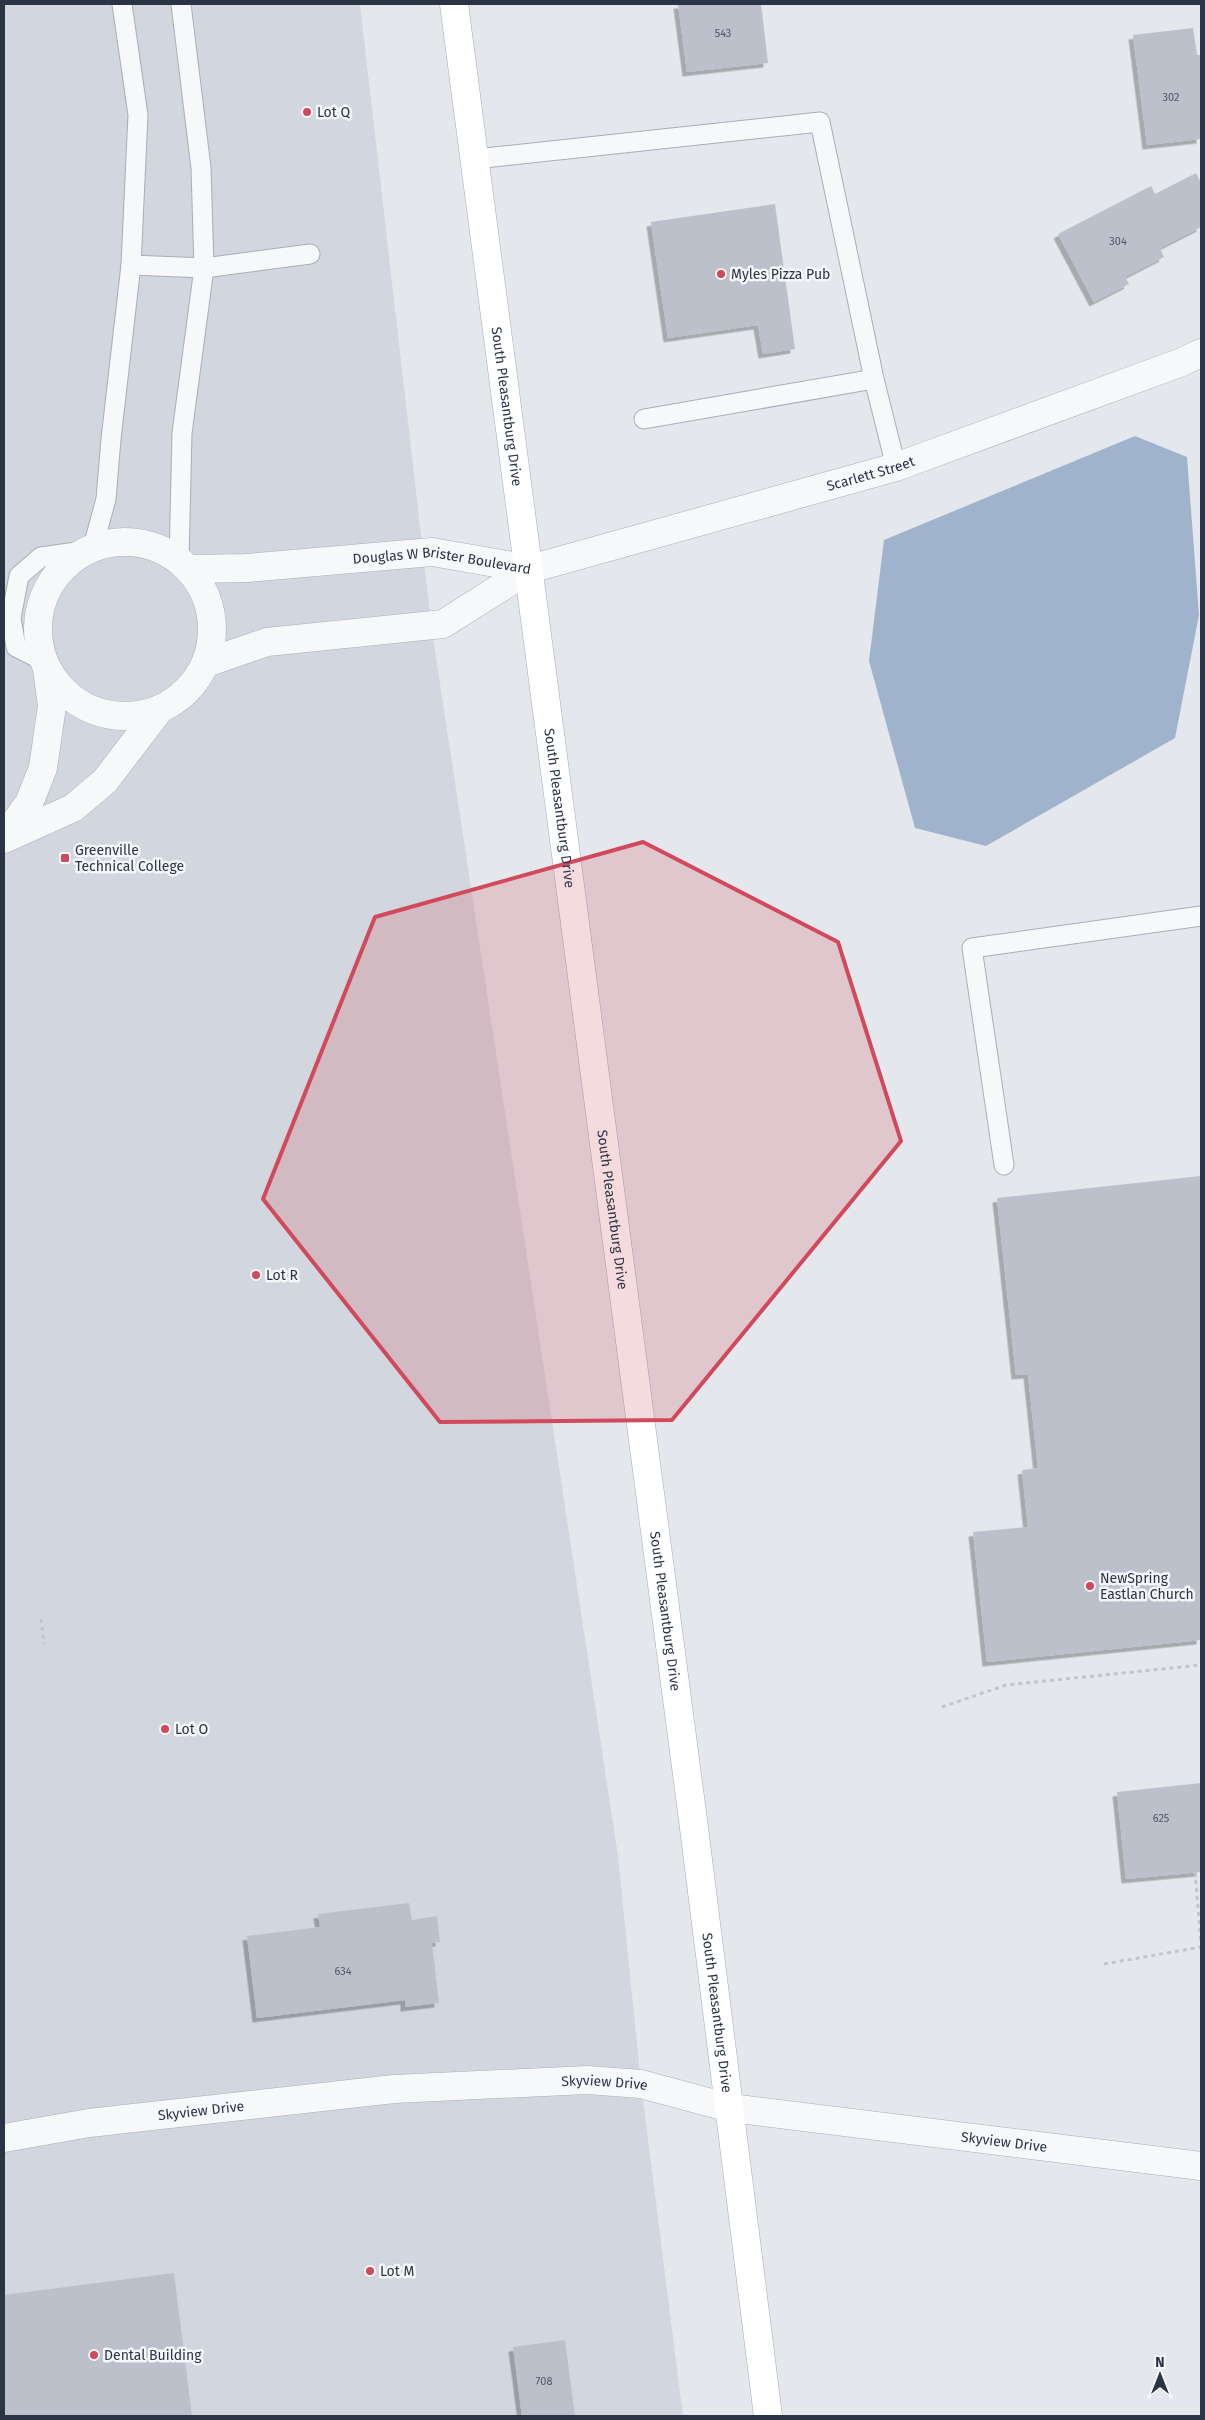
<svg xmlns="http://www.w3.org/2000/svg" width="1205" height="2420" font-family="'Fira Sans',sans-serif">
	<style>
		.built { fill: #d2d6de }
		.water { fill: #9fb4cc }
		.building { fill: #bbc0ca; filter: url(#shadow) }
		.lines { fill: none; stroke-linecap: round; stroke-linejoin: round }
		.service-casing { stroke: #a9aeb7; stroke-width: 21 }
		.minor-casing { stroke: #a9aeb7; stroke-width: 29 }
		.primary-casing { stroke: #a3abb8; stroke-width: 29 }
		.path { stroke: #c2c5cb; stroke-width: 3; stroke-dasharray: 4 4; stroke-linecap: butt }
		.service { stroke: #f7f8fa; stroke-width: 19 }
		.minor { stroke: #f7f8fa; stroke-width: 28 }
		.primary { stroke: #fff; stroke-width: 28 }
		.marked { fill: #d1495b; fill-opacity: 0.2; stroke: #d1495b; stroke-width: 4; stroke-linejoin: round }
		.poi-dot { fill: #d1495b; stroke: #f4f6f9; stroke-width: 2 }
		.labels { text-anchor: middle; stroke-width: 5; stroke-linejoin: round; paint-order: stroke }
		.number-label { font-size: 11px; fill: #4f5766 }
		.poi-label { font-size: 14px; fill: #2b3445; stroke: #f4f6f9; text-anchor: start }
		.street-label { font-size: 14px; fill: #2b3445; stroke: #f4f6f9 }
	</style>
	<defs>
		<filter id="shadow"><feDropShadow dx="-4.5" dy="4.5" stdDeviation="0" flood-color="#0004"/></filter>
	</defs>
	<rect width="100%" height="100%" fill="#e4e7ec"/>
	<polygon class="built" points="4,4 360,4 432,631 618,1856 641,2084 683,2416 4,2416"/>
	<polygon class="water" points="1135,436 1187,457 1199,615 1175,738 986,846 915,828 869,661 884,540"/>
	<g class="building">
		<polygon points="678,4 761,4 768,63 687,72"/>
		<polygon points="1193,28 1197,55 1201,55 1201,139 1147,145 1133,35"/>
		<polygon points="1196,173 1201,183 1201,227 1160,248 1164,257 1125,277 1129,284 1094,302 1058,234 1151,186 1155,194"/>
		<polygon points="775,204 795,349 763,354 758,325 668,338 651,222"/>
		<polygon points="1201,1176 1201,1640 987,1662 973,1532 1028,1527 1022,1470 1038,1468 1028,1374 1016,1375 997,1198"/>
		<polygon points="1201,1783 1201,1872 1126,1879 1117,1792"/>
		<polygon points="409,1903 412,1920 437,1916 440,1942 432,1943 439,2003 405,2007 405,2000 257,2018 247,1936 320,1927 318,1914"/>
		<polygon points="174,2273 192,2416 4,2416 4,2295"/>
		<polygon points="565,2340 575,2416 522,2416 513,2347"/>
	</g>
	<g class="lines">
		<g class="service-casing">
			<g id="service">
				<polyline points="475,159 820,122 874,379 896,467"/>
				<polyline points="131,265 204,268 310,254"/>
				<polyline points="644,419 874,379"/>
				<polyline points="93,547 106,499 111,439 131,265 138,115 122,4"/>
				<polyline points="179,560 182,433 204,268 201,168 181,4"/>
				<polyline points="44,661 16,647 11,618 19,576 41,557 84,551"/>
				<polyline points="1004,1165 972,948 1201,916"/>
			</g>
		</g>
		<g class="minor-casing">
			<g id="minor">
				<circle cx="125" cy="629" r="87"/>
				<path id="s1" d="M189 569 247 568 432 552 530 569"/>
				<path id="s2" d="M206 663 267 642 443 624 530 569 896 467 1182 362 1201 353"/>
				<polyline points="4,838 29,803 43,768 52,706 47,669"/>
				<polyline points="4,839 73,808 105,781 160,709"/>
				<path id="s3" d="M4 2138 89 2123 394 2089 587 2080 641 2084 730 2108 1201 2166"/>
			</g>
		</g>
		<g class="primary-casing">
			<g id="primary">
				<path id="s4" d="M454 4 693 1820 768 2416"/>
			</g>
		</g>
		<g class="path">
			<polyline points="41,1619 44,1644"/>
			<polyline points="942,1707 1006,1685 1201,1665"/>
			<polyline points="1195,1872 1201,1943"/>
			<polyline points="1104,1964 1201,1947"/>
		</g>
		<use href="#service" class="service"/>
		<use href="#minor" class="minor"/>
		<use href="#primary" class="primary"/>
	</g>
	<path class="marked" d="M643 842 838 942 901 1141 672 1420 440 1422 263 1199 375 917Z"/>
	<g class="poi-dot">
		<circle cx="307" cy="112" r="5"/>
		<circle cx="721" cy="274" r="5"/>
		<rect x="60" y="853" width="10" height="10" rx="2.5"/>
		<circle cx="256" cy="1275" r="5"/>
		<circle cx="1090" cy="1586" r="5"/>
		<circle cx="165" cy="1729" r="5"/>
		<circle cx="370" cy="2271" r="5"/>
		<circle cx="94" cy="2355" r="5"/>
	</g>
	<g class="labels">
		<g class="number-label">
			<text x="723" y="37">543</text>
			<text x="1171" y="101">302</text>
			<text x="1118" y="245">304</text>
			<text x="1161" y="1822">625</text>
			<text x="343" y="1975">634</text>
			<text x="544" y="2385">708</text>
		</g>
		<g class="poi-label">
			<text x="317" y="117">Lot Q</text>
			<text x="731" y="279">Myles Pizza Pub</text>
			<text x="75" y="855">Greenville<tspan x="75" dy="16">Technical College</tspan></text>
			<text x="266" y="1280">Lot R</text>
			<text x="1100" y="1583">NewSpring<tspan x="1100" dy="16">Eastlan Church</tspan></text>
			<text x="175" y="1734">Lot O</text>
			<text x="380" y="2276">Lot M</text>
			<text x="104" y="2360">Dental Building</text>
		</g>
		<g class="street-label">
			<text dy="5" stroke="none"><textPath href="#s4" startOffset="406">South Pleasantburg Drive</textPath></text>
			<text dy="5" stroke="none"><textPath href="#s2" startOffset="698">Scarlett Street</textPath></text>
			<text dy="5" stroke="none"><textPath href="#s1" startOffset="254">Douglas W Brister Boulevard</textPath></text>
			<text dy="5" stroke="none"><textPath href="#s4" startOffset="811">South Pleasantburg Drive</textPath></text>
			<text dy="5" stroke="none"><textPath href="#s4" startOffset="1216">South Pleasantburg Drive</textPath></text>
			<text dy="5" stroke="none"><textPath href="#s4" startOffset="1621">South Pleasantburg Drive</textPath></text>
			<text dy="5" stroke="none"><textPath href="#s4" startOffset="2026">South Pleasantburg Drive</textPath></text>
			<text dy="5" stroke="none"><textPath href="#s3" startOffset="604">Skyview Drive</textPath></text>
			<text dy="5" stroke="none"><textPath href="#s3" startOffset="199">Skyview Drive</textPath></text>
			<text dy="5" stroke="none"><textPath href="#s3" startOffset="1009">Skyview Drive</textPath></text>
		</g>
	</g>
	<rect width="1205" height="2420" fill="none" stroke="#2b3445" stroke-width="10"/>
	<g transform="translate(1160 2375)" stroke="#f4f6f9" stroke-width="4" paint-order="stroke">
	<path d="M0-4L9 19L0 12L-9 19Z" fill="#2b3445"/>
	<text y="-8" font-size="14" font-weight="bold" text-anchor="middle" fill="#2b3445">N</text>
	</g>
</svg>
